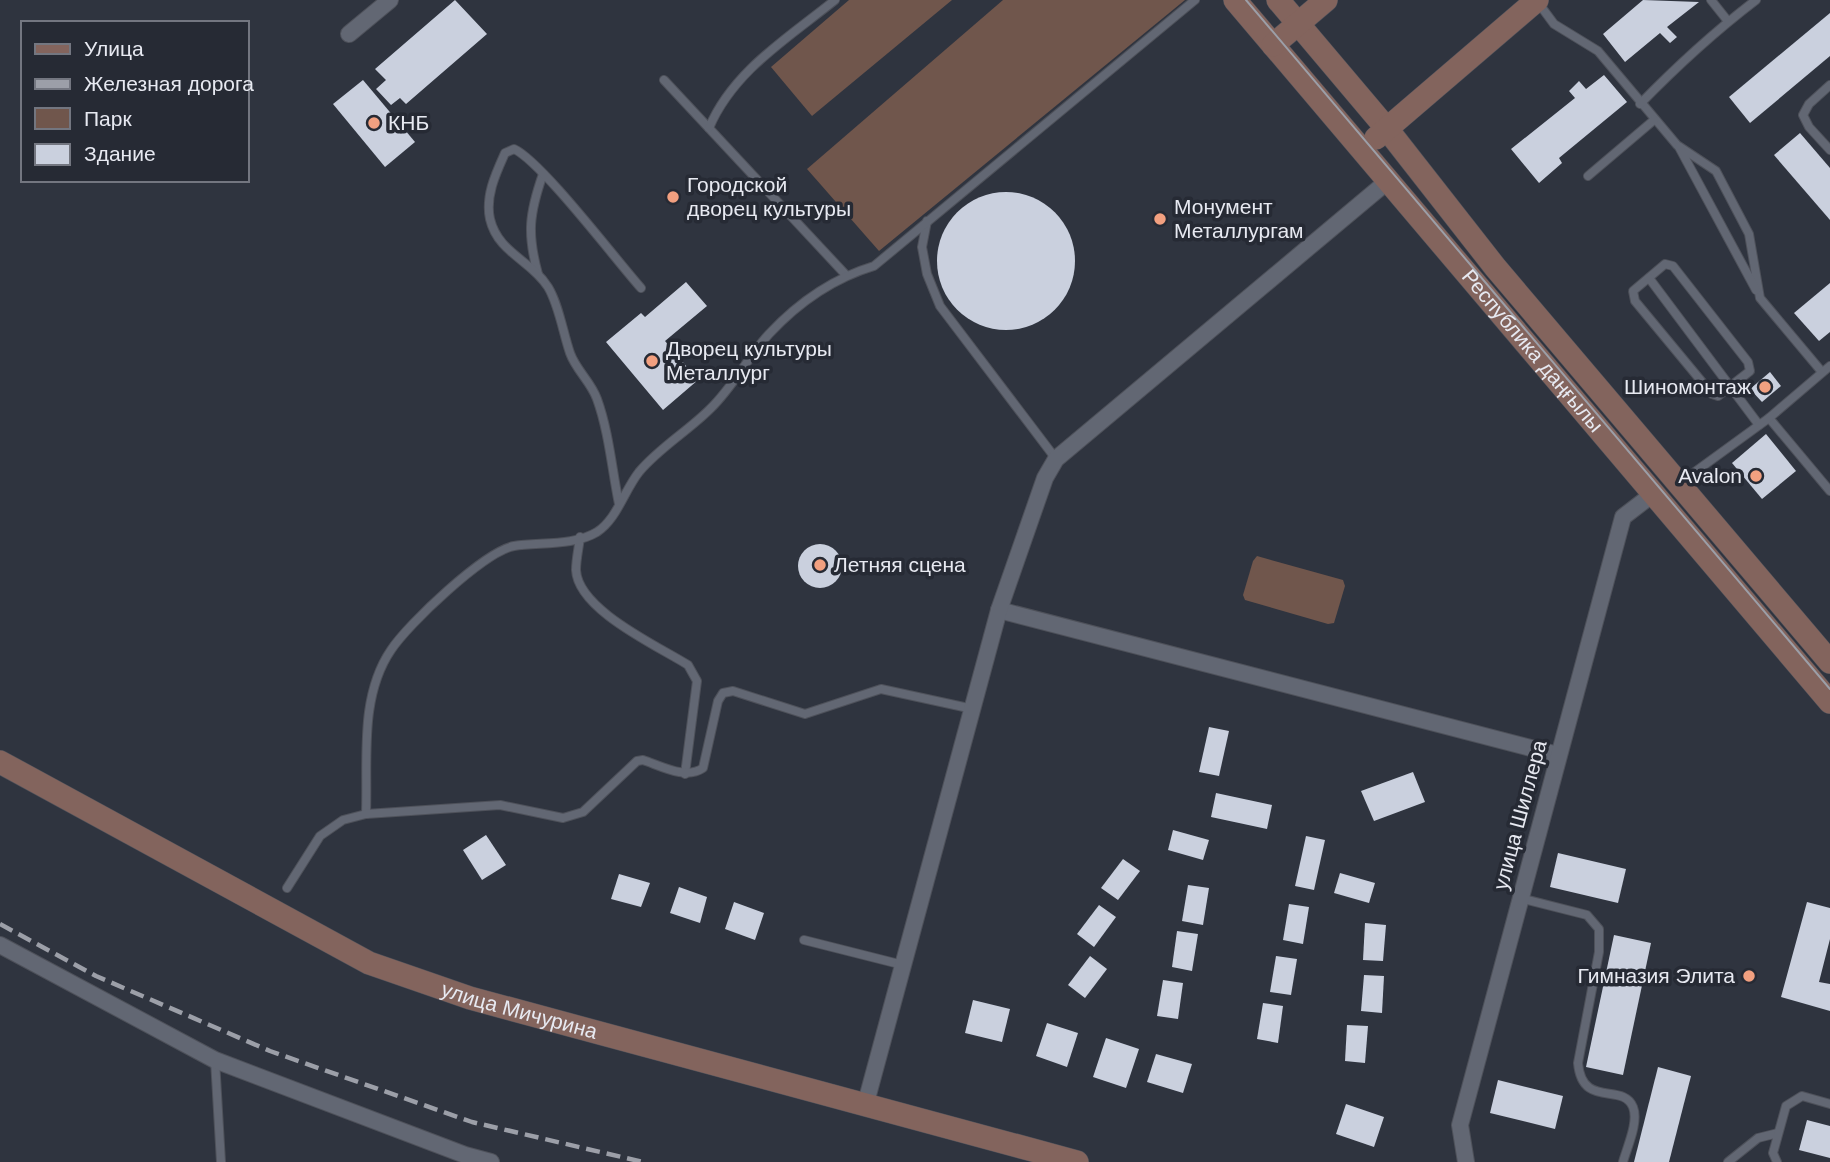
<svg xmlns="http://www.w3.org/2000/svg" width="1830" height="1162" font-family="Helvetica,sans-serif">
	<style>
		.green { fill: #70564c }
		.building { fill: #cad0de }
		.lines { fill: none; stroke-linecap: round; stroke-linejoin: round }
		.service-casing { stroke: #4e515a; stroke-width: 10 }
		.minor-casing { stroke: #4e515a; stroke-width: 18 }
		.secondary-casing { stroke: #4e515a; stroke-width: 24 }
		.service { stroke: #626773; stroke-width: 8 }
		.minor { stroke: #626773; stroke-width: 16 }
		.secondary { stroke: #83645d; stroke-width: 23 }
		.tram { stroke: #9c9fa8; stroke-width: 2 }
		.rail { stroke: #9c9fa8; stroke-width: 4.5; stroke-dasharray: 14 7; stroke-linecap: butt }
		.poi-dot { fill: #f2a080; stroke: #262a34; stroke-width: 2.5 }
		.labels { text-anchor: middle; stroke-width: 7; stroke-linejoin: round; paint-order: stroke }
		.poi-label { font-size: 21px; fill: #e7e9f1; stroke: #262a34; text-anchor: start }
		.street-label { font-size: 21px; fill: #e7e9f1; stroke: #262a34 }
	</style>
	<rect width="100%" height="100%" fill="#2f343f"/>
	<g class="green">
		<polygon points="849,0 952,0 812,116 771,67"/>
		<polygon points="1003,0 1185,0 879,251 807,169"/>
		<polygon points="1257,556 1343,580 1345,586 1334,623 1328,624 1245,600 1243,595 1253,561"/>
	</g>
	<g class="building">
		<polygon points="455,0 487,34 406,104 400,98 391,105 376,89 386,80 375,69"/>
		<polygon points="1643,0 1699,2 1667,27 1677,37 1670,43 1660,33 1625,62 1603,34"/>
		<polygon points="1830,13 1830,56 1750,123 1729,97"/>
		<polygon points="1604,75 1627,102 1559,158 1562,163 1539,183 1511,149 1575,98 1569,91 1579,81 1586,89"/>
		<polygon points="363,80 415,142 385,167 333,104"/>
		<polygon points="1800,133 1830,168 1830,220 1774,155"/>
		<circle cx="1006" cy="261" r="69"/>
		<polygon points="686,282 707,306 665,341 698,380 663,410 606,342 641,313 645,317"/>
		<polygon points="1830,283 1830,332 1819,341 1794,313"/>
		<polygon points="1770,372 1781,386 1762,402 1750,389"/>
		<polygon points="1766,434 1796,471 1762,499 1732,463"/>
		<circle cx="820" cy="566" r="22"/>
		<polygon points="1209,727 1229,731 1219,776 1199,772"/>
		<polygon points="1413,772 1425,802 1374,821 1361,791"/>
		<polygon points="1216,793 1272,805 1267,829 1211,817"/>
		<polygon points="1173,830 1209,840 1203,860 1168,850"/>
		<polygon points="486,835 506,865 482,880 463,850"/>
		<polygon points="1306,836 1325,840 1314,890 1295,886"/>
		<polygon points="1558,853 1626,869 1618,903 1550,887"/>
		<polygon points="1123,859 1140,871 1118,900 1101,888"/>
		<polygon points="1340,873 1375,883 1369,903 1334,893"/>
		<polygon points="619,874 650,883 641,907 611,899"/>
		<polygon points="1188,885 1209,888 1203,925 1182,921"/>
		<polygon points="679,887 707,897 700,923 670,913"/>
		<polygon points="734,902 764,913 755,940 725,929"/>
		<polygon points="1807,902 1830,908 1830,939 1819,982 1830,984 1830,1011 1781,997"/>
		<polygon points="1289,904 1309,907 1303,944 1283,940"/>
		<polygon points="1099,905 1116,917 1094,947 1077,934"/>
		<polygon points="1365,923 1386,925 1383,961 1363,960"/>
		<polygon points="1177,931 1198,934 1192,971 1172,967"/>
		<polygon points="1614,935 1651,943 1623,1075 1586,1067"/>
		<polygon points="1090,956 1107,969 1085,998 1068,985"/>
		<polygon points="1276,956 1297,959 1291,995 1270,992"/>
		<polygon points="1364,975 1384,976 1382,1013 1361,1011"/>
		<polygon points="1163,980 1183,983 1178,1019 1157,1016"/>
		<polygon points="973,1000 1010,1009 1002,1042 965,1033"/>
		<polygon points="1263,1003 1283,1006 1278,1043 1257,1039"/>
		<polygon points="1047,1023 1078,1033 1067,1067 1036,1056"/>
		<polygon points="1347,1025 1368,1026 1365,1063 1345,1061"/>
		<polygon points="1106,1038 1139,1049 1126,1088 1093,1077"/>
		<polygon points="1156,1054 1192,1064 1183,1093 1147,1082"/>
		<polygon points="1658,1067 1691,1076 1669,1162 1634,1162"/>
		<polygon points="1498,1080 1563,1096 1555,1129 1490,1113"/>
		<polygon points="1346,1104 1384,1117 1374,1147 1336,1134"/>
		<polygon points="1807,1120 1830,1126 1830,1158 1799,1150"/>
	</g>
	<g class="lines">
		<g class="service-casing">
			<g id="service">
				<polyline points="1711,0 1727,20"/>
				<polyline points="1537,1 1554,24 1598,51 1677,145 1716,171 1749,234 1760,298 1822,372"/>
				<polyline points="664,80 845,274"/>
				<polyline points="1830,85 1809,104 1803,115 1809,127 1830,150"/>
				<path d="M1640 104C1677 66 1714 32 1756 0"/>
				<path d="M709 128C733 71 788 38 835 0"/>
				<polyline points="1679,147 1756,290"/>
				<polyline points="1588,176 1654,120"/>
				<polyline points="927,221 922,247 927,274 940,306 1056,459"/>
				<polygon points="1665,264 1673,266 1748,362 1750,371 1718,396 1712,394 1635,301 1633,291"/>
				<path d="M538 274C527 234 529 214 543 174"/>
				<polyline points="1649,278 1759,425"/>
				<polyline points="1769,418 1830,491"/>
				<polyline points="1681,482 1769,418 1830,366"/>
				<path d="M619 504C612 470 609 432 597 399 591 382 576 370 570 353 563 333 559 305 548 287 531 260 498 253 490 219 485 196 496 173 505 153L514 149C541 161 616 260 641 288"/>
				<path d="M580 537C579 547 576 559 576 570 578 610 658 646 688 665L697 681 685 774"/>
				<path d="M366 814C368 760 359 697 391 650 408 624 484 552 514 546 540 542 574 546 597 532 617 519 624 491 639 472 659 448 688 431 710 409 733 387 748 357 769 334 798 303 834 278 874 266L1195 0"/>
				<path d="M287 888 320 836 343 820 366 814 500 805 563 818 583 812 637 761 643 760C661 766 686 780 703 768L718 701 723 693 733 691 805 714 881 689 973 709"/>
				<path d="M1520 898 1587 915 1599 929V952L1578 1063C1582 1109 1623 1082 1633 1107 1639 1122 1627 1147 1623 1162"/>
				<polyline points="804,940 903,965"/>
				<polyline points="215,1060 221,1162"/>
				<polyline points="1728,1162 1758,1138 1778,1133"/>
				<polyline points="1777,1162 1773,1153 1786,1106 1802,1096 1830,1104"/>
			</g>
		</g>
		<g class="minor-casing">
			<g id="minor">
				<polyline points="349,34 390,0"/>
				<polyline points="999,610 1558,755"/>
				<polyline points="0,945 215,1060 465,1155 491,1162"/>
				<polyline points="865,1106 999,610 1045,478 1056,459 1389,180"/>
				<polyline points="1466,1162 1460,1125 1623,517 1653,494"/>
			</g>
		</g>
		<g class="secondary-casing">
			<g id="secondary">
				<path id="s1" d="M1235 0 1830 702"/>
				<polyline points="1278,0 1387,129 1495,267 1830,662"/>
				<polyline points="1273,45 1326,0"/>
				<polyline points="1376,138 1537,0"/>
				<path id="s2" d="M0 762 369 963 470 998 1077 1162"/>
			</g>
		</g>
		<use href="#service" class="service"/>
		<use href="#minor" class="minor"/>
		<use href="#secondary" class="secondary"/>
		<polyline class="tram" points="1246,0 1830,689"/>
		<polyline class="rail" points="0,924 96,976 270,1051 472,1122 643,1162"/>
	</g>
	<g class="poi-dot">
		<circle cx="374" cy="123" r="7"/>
		<circle cx="673" cy="197" r="7"/>
		<circle cx="1160" cy="219" r="7"/>
		<circle cx="652" cy="361" r="7"/>
		<circle cx="1765" cy="387" r="7"/>
		<circle cx="1756" cy="476" r="7"/>
		<circle cx="820" cy="565" r="7"/>
		<circle cx="1749" cy="976" r="7"/>
	</g>
	<g class="labels">
		<g class="poi-label">
			<text x="388" y="130">КНБ</text>
			<text x="687" y="192">Городской<tspan x="687" dy="24">дворец культуры</tspan></text>
			<text x="1174" y="214">Монумент<tspan x="1174" dy="24">Металлургам</tspan></text>
			<text x="666" y="356">Дворец культуры<tspan x="666" dy="24">Металлург</tspan></text>
			<text x="1751" y="394" text-anchor="end">Шиномонтаж</text>
			<text x="1742" y="483" text-anchor="end">Avalon</text>
			<text x="834" y="572">Летняя сцена</text>
			<text x="1735" y="983" text-anchor="end">Гимназия Элита</text>
		</g>
		<g class="street-label">
			<text dy="7" stroke="none"><textPath href="#s1" startOffset="460">Республика даңғылы</textPath></text>
			<text transform="translate(1520 815) rotate(-75)" y="7">улица Шиллера</text>
			<text dy="7" stroke="none"><textPath href="#s2" startOffset="578">улица Мичурина</textPath></text>
		</g>
	</g>
	<rect x="21" y="21" width="228" height="161" fill="#262a34" stroke="#737680" stroke-width="2"/>
	<rect x="35" y="44" width="35" height="10" fill="#83645d" stroke="#737680" stroke-width="2"/>
	<text x="84" y="56" font-size="21" fill="#e7e9f1">Улица</text>
	<rect x="35" y="79" width="35" height="10" fill="#9c9fa8" stroke="#737680" stroke-width="2"/>
	<text x="84" y="91" font-size="21" fill="#e7e9f1">Железная дорога</text>
	<rect x="35" y="108" width="35" height="21" fill="#70564c" stroke="#737680" stroke-width="2"/>
	<text x="84" y="126" font-size="21" fill="#e7e9f1">Парк</text>
	<rect x="35" y="144" width="35" height="21" fill="#cad0de" stroke="#737680" stroke-width="2"/>
	<text x="84" y="161" font-size="21" fill="#e7e9f1">Здание</text>
</svg>
